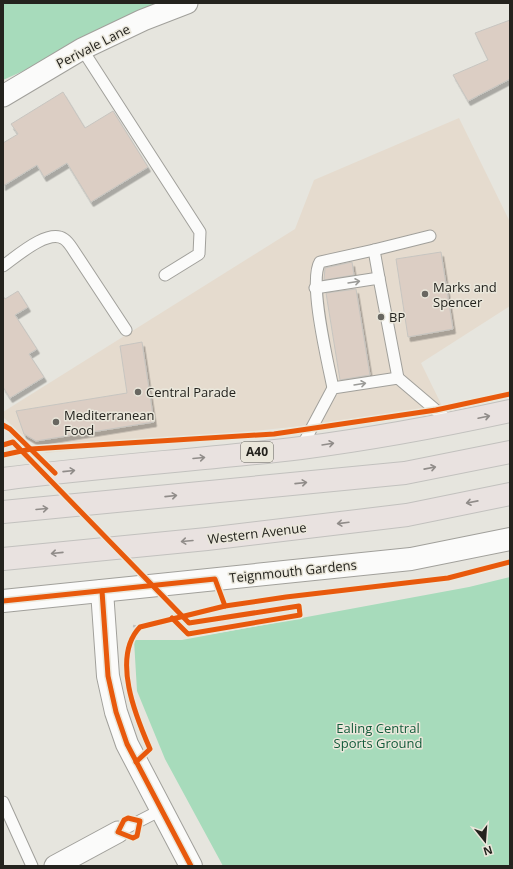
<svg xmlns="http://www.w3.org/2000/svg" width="513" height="869" font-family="'Open Sans',sans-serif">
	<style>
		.commercial { fill: #e5dbce }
		.green { fill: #a7dbbb }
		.building { fill: #dccec4; stroke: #c7c5c0; filter: url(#shadow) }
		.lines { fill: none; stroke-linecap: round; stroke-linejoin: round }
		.service-casing { stroke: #a1a09b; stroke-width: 13 }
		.minor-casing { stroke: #a1a09b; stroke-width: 23 }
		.tertiary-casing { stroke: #a1a09b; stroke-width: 24 }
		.secondary-casing { stroke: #a1a09b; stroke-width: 24 }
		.trunk-casing { stroke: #c2c1be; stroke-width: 24 }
		.path { stroke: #c3c3c0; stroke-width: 2.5; stroke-dasharray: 3 3; stroke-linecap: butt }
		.service { stroke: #fbfbfa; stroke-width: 11 }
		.minor { stroke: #fbfbfa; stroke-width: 21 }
		.tertiary { stroke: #fbfbfa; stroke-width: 22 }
		.secondary { stroke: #fbfbfa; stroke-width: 22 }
		.trunk { stroke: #e9e2e0; stroke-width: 22 }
		.cycleway-casing { stroke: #eae7db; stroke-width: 8 }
		.cycleway { stroke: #e8590c; stroke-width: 5 }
		.oneway { stroke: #9a9a97 }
		.oneway2 { stroke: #908c89 }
		.poi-dot { fill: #686761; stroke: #eae7db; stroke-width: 1.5 }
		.labels { text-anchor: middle; stroke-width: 3; stroke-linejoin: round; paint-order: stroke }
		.shield { fill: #eae7db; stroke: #5f5e57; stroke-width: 1 }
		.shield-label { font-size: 12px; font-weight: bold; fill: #24231e }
		.street-label { font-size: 13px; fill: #24231e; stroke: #eae7db }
		.poi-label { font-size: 13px; fill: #24231e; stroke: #eae7db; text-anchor: start }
		.park-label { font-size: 13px; fill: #125b3a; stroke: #eae7db }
	</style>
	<defs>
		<filter id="shadow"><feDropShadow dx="2.5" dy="4.5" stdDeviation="0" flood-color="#0004"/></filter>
	</defs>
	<rect width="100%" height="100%" fill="#e6e5de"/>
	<polygon class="commercial" points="459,118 510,222 510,306 421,363 443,408 396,416 46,453 22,435 3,417 3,412 295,229 314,180"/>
	<g class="green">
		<polygon points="3,3 176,3 3,80"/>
		<polygon points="510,577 510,866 223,866 165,759 137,691 134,640 182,640 469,587"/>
	</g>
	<g class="building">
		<polygon points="510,20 510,79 468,101 453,75 488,60 475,33"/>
		<polygon points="63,92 85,128 113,111 148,167 91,202 67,163 44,177 37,165 3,186 3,143 18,134 11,124"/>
		<polygon points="441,252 453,329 408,337 396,259"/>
		<polygon points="352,262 354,275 324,280 325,268"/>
		<polygon points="356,289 370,375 340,380 326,293"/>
		<polygon points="18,291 28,307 15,315 37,349 29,354 44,377 10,398 3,387 3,296 5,299"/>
		<polygon points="142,342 154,422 36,441 24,434 16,411 127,393 120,346"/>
	</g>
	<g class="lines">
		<g class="service-casing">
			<g id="service">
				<polyline points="82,49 200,232 199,254 165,275"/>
				<polyline points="374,250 430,236"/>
				<path d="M3 266C16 257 48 228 64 239 67 241 70 245 72 248L126 330"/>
				<polyline points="315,288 379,278 398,378"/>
				<path d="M333 388C328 363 308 281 320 262L374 250 379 278"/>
				<polyline points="301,448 333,388 398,378 451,423"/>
				<polyline points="3,802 32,866"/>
				<polyline points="118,832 161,810"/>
			</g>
		</g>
		<g class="minor-casing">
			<g id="minor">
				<polyline points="3,96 82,49 143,20 187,3"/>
				<polyline points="55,866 118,832"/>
			</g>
		</g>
		<g class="tertiary-casing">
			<polyline id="tertiary" points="102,591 108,676 116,712 127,744 191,866"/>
		</g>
		<g class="secondary-casing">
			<polyline id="secondary" points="3,601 411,559 510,539"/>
		</g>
		<g class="trunk-casing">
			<g id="trunk">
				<path d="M3 479C102 466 202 460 301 448 371 439 441 426 510 411"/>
				<polyline points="3,512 405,473 510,452"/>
				<polyline points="3,559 207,539 407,515 510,494"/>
			</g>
		</g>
		<polyline class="path" points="133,626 140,627"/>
		<use href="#service" class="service"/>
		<use href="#minor" class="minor"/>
		<use href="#tertiary" class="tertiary"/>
		<use href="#secondary" class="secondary"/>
		<use href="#trunk" class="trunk"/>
		<g class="cycleway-casing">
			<g id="cycleway">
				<polyline points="3,425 10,429 55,473"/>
				<polyline points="3,445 13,442 189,623 299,606 300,615 188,634 172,618"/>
				<polyline points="3,455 31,449 274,434 436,410 510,394"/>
				<polyline points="102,591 108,676 116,712 127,744 191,866"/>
				<polyline points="3,601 215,579 225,606 286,597 448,578 510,562"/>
				<path d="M136 762 150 749C136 717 111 657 140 627L225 606"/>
				<polygon points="128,818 140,821 137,836 133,838 118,832 124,820"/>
			</g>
		</g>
		<use href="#cycleway" class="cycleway"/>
	</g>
	<defs><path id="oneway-shaft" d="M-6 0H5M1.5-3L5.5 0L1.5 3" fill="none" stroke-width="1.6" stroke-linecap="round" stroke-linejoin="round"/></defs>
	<g class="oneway">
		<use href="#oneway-shaft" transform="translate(354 282) rotate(-9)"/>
		<use href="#oneway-shaft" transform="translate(360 384) rotate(-9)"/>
	</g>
	<g class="oneway2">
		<use href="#oneway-shaft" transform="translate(484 417) rotate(-12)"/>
		<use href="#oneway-shaft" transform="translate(328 444) rotate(-9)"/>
		<use href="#oneway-shaft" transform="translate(199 458) rotate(-5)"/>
		<use href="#oneway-shaft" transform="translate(430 468) rotate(-11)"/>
		<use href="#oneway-shaft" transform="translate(69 471) rotate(-6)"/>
		<use href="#oneway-shaft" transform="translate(301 483) rotate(-6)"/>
		<use href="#oneway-shaft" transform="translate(171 496) rotate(-6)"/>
		<use href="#oneway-shaft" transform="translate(472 502) rotate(169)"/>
		<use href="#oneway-shaft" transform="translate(42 509) rotate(-5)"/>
		<use href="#oneway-shaft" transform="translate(343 523) rotate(173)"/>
		<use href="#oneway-shaft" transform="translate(187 541) rotate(175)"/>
		<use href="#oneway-shaft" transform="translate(57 553) rotate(174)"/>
	</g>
	<g class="poi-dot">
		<circle cx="425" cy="294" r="4"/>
		<circle cx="381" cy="317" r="4"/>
		<circle cx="138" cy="392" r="4"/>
		<circle cx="56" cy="422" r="4"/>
	</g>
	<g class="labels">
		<rect class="shield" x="241" y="442" width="32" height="20" rx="3"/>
		<g class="shield-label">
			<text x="257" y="456">A40</text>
		</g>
		<g class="street-label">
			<text transform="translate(93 46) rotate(-27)" y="5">Perivale Lane</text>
			<text transform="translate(257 533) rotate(-7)" y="5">Western Avenue</text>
			<text transform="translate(293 571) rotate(-6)" y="5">Teignmouth Gardens</text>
		</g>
		<g class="poi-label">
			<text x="433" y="292">Marks and<tspan x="433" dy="15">Spencer</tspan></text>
			<text x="389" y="322">BP</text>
			<text x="146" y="397">Central Parade</text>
			<text x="64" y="420">Mediterranean<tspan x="64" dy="15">Food</tspan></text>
		</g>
		<g class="park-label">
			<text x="378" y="733">Ealing Central<tspan x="378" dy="15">Sports Ground</tspan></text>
		</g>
	</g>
	<rect width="513" height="869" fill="none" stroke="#24231e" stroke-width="8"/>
	<g transform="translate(485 841) rotate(163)" stroke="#eae7db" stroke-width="3" paint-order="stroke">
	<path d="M0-3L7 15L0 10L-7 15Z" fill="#24231e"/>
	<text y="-6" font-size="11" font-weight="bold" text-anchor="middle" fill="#24231e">N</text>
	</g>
</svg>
